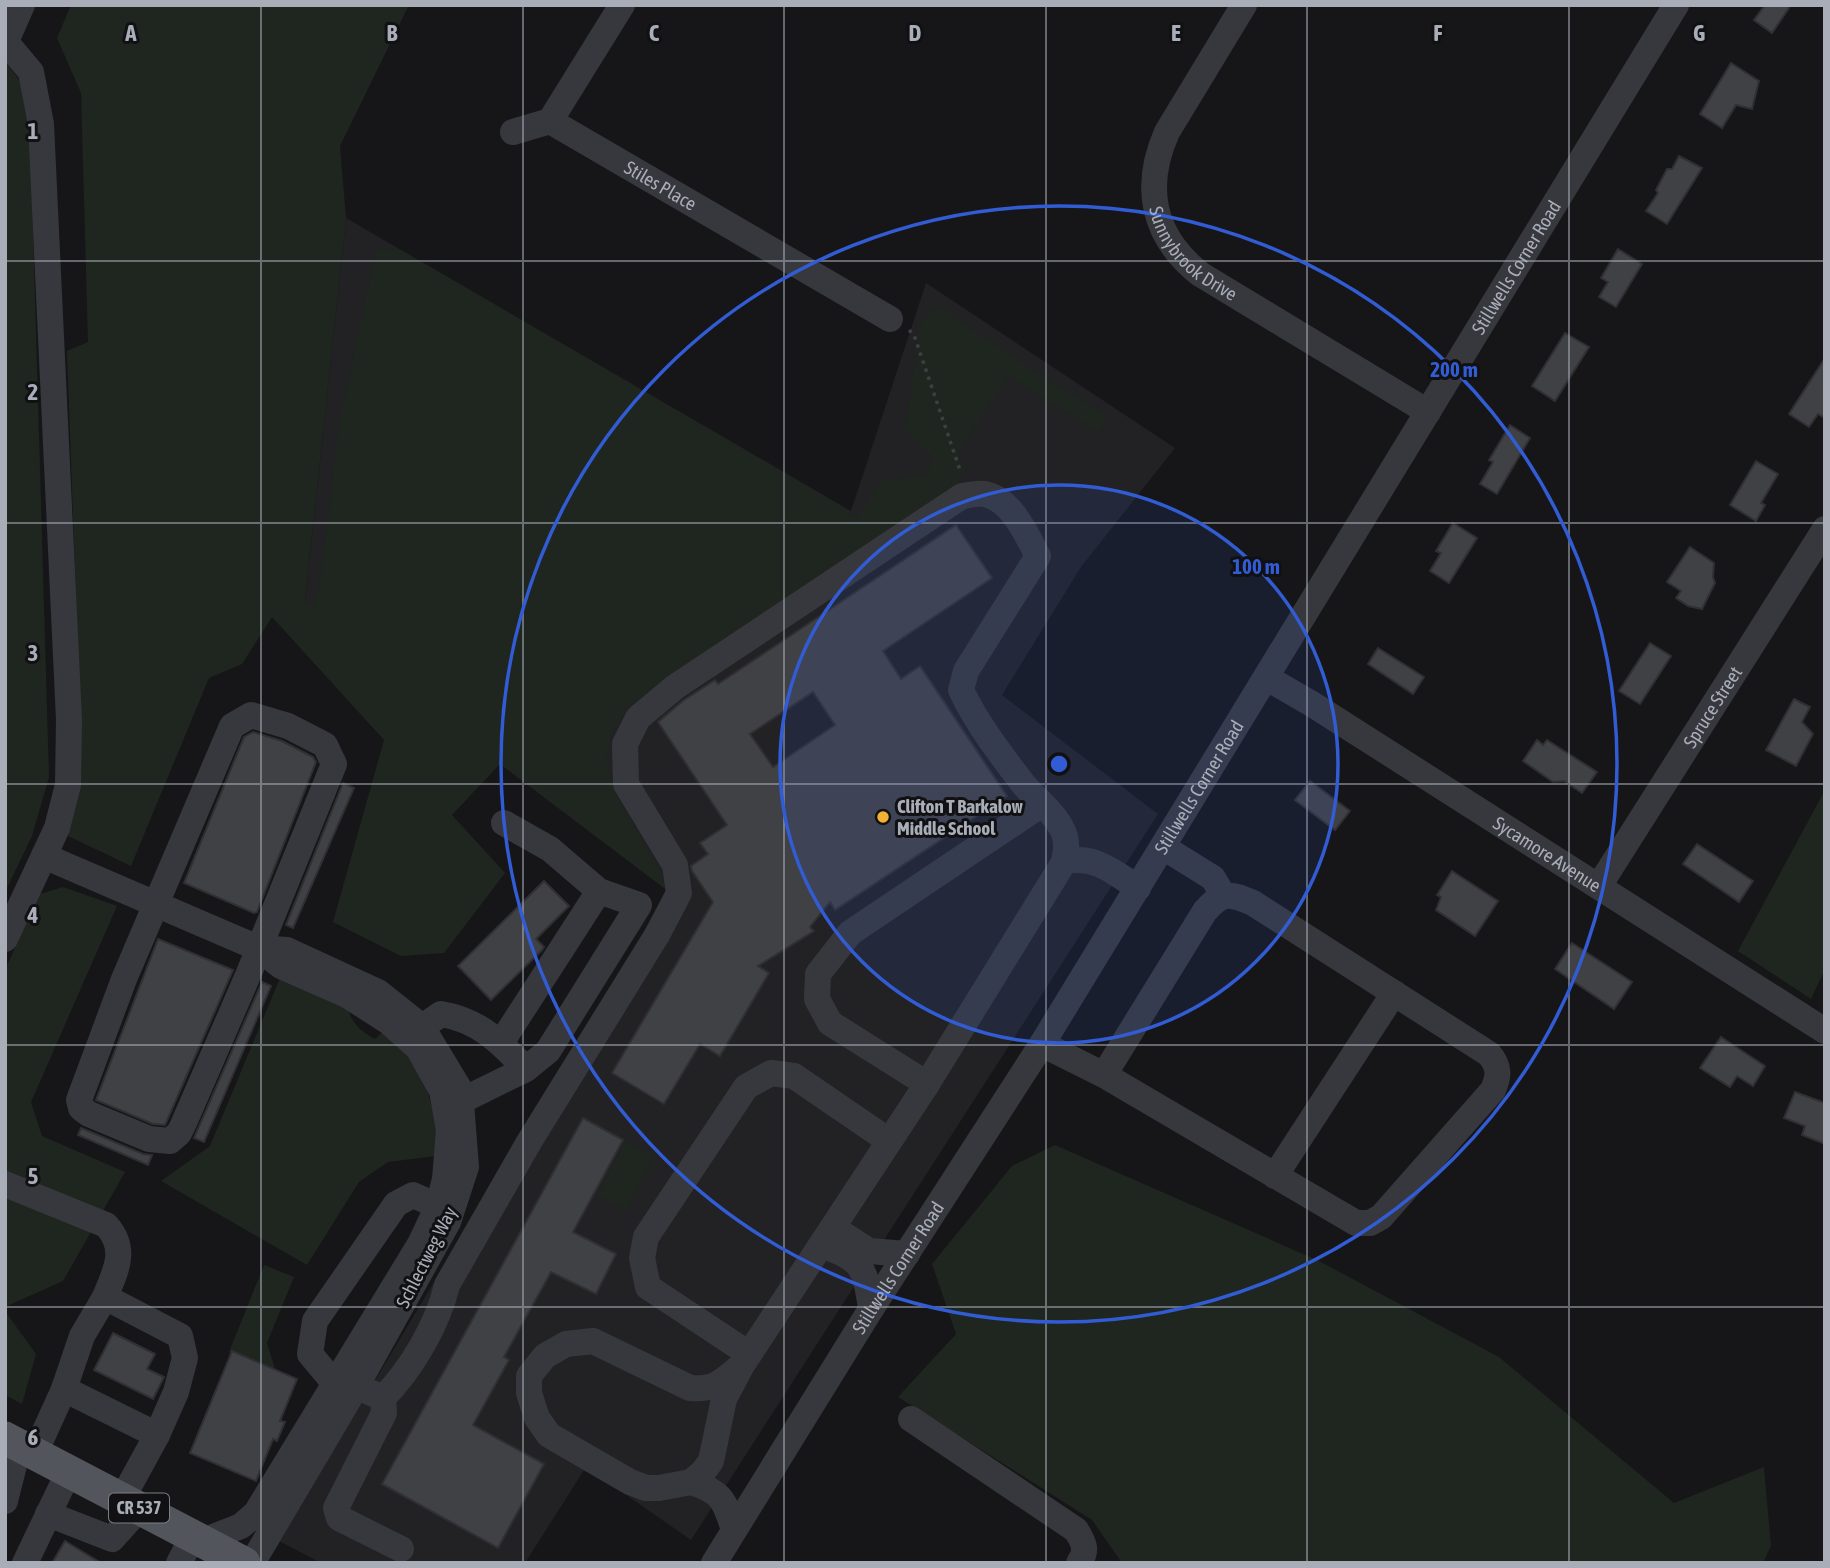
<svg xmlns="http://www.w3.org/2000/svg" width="1830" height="1568" font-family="'Asap Condensed',sans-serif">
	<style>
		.built { fill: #222225 }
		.green { fill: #1e261f }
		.building { fill: #404145; stroke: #303034; stroke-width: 2; fill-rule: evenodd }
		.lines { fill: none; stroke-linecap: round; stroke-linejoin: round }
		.path { stroke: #3d3f44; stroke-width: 3.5; stroke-dasharray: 3.5 5; stroke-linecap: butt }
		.minor { stroke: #37383d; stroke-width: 26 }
		.major { stroke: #53555c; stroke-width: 33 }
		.grid { fill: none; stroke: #a8adb8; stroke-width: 2; stroke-opacity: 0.55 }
		.ring { fill: none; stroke: #325cd3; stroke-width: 3.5 }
		.poi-dot { fill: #f2b134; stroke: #111113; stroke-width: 2.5 }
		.labels { text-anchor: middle; stroke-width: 6; stroke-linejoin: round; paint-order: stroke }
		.shield { fill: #111113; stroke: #7b7e86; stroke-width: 2 }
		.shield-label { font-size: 18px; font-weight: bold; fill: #a8adb8 }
		.street-label { font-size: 19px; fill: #a8adb8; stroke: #111113 }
		.poi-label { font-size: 19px; font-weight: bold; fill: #a8adb8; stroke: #111113; text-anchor: start }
		.grid-label { font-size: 23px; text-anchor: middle; font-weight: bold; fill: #a8adb8; stroke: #111113; stroke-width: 6; stroke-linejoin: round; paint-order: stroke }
		.centre { fill: #325cd3; stroke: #111113; stroke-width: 3.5 }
		.ring-label { font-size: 21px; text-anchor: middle; font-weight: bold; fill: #325cd3; stroke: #111113; stroke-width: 6; stroke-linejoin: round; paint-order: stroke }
	</style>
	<rect width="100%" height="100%" fill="#161618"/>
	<polygon class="built" points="346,218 851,511 926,283 1175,448 1081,567 1002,695 1158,814 691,1540 586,1467 525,1563 321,1563 279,1541 668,891 500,764 305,602"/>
	<g class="green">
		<path d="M71 5H409L340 146 346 218 305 601 313 608 320 579 339 426 376 250H401L838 504 857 517 882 480 923 476 935 459 904 431 910 399 920 325 937 305 1033 370 1108 416 1098 432 1008 376 957 454 967 465 959 481 943 497 628 707C623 716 615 725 611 735 591 786 655 845 668 891L500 764 452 815 505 873 444 953 401 956 333 922 384 740 272 617 242 664 209 678 131 866 68 836 80 710 67 351 88 342 81 93 57 38Z"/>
		<polygon points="5,61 29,93 49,777 32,836 5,892"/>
		<polygon points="1825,790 1825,969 1811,999 1738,951"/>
		<polygon points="63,887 117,906 31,1102 42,1136 125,1172 63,1281 5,1307 5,970 40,894"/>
		<path d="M280 978 347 1005C351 1023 360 1031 375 1039L387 1028 424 1079 437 1125 436 1156 388 1162 359 1182 307 1265 161 1181 210 1146Z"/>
		<polygon points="625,1142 654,1156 627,1210 598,1196"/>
		<polygon points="1055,1145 1319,1261 1499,1357 1674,1503 1764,1467 1771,1546 1763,1563 1122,1563 1092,1520 898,1397 956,1334 932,1264 1012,1166"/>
		<polygon points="264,1265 294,1277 267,1343 275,1369 229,1352"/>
		<polygon points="5,1311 36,1354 22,1404 5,1395"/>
	</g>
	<g class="building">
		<polygon points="1765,5 1791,5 1772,33 1754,20"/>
		<polygon points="1731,63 1759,81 1752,109 1736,105 1722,128 1700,114"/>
		<polygon points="1679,156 1702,168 1667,224 1646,211 1658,193 1656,190 1667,169 1672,169"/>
		<polygon points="1618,249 1642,264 1616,307 1599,297 1608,282 1601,278"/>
		<polygon points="1565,333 1589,347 1555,401 1532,386"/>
		<polygon points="1825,358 1825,418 1818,414 1809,427 1789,414"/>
		<polygon points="1510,425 1530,438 1497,494 1480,484 1493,462 1489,460"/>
		<polygon points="1756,461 1778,474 1761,503 1765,505 1756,521 1730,505"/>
		<polygon points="1453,523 1477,538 1449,583 1430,571 1441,553 1436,551"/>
		<path d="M956 525 992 578 883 651 901 679 920 666 1007 796 835 910 830 902 810 927 814 931 758 966 769 973 720 1056 700 1044 664 1104 612 1073 713 902 692 871 691 866 708 854 700 843 727 825 658 722 684 700 715 680 718 684ZM813 692 835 725 773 767 750 734Z"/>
		<polygon points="1690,547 1714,563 1713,577 1715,583 1702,609 1688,606 1676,598 1681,591 1667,582"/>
		<polygon points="1650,643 1671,656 1640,704 1619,691"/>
		<polygon points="1378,648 1424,677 1413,694 1368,664"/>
		<polygon points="1794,699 1810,707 1802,722 1813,734 1796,766 1766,750"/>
		<polygon points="253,732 282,741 313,757 316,762 257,912 254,913 184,883 244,737"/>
		<polygon points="1537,740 1543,745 1547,740 1597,772 1582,793 1564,781 1553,782 1523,761"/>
		<polygon points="1310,781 1350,811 1335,830 1295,800"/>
		<polygon points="343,783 354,788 293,928 286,925"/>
		<polygon points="1697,844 1753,881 1739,902 1683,864"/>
		<polygon points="1452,871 1498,901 1475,936 1436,910 1441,897 1437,895"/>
		<polygon points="544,881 569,906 536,939 544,947 542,950 491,1000 458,966"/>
		<polygon points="158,939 233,970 165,1125 153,1124 96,1100"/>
		<polygon points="1572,943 1632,982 1614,1009 1555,969"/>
		<polygon points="262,982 271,986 204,1142 194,1138"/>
		<polygon points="1721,1037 1765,1066 1753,1086 1737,1076 1730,1087 1700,1068"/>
		<polygon points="1795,1092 1825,1103 1825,1144 1802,1135 1805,1126 1784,1118"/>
		<polygon points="583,1118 623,1140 573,1232 616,1254 596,1294 551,1272 504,1357 509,1360 473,1425 544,1464 498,1548 382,1484"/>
		<polygon points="81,1128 143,1154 152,1155 148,1165 78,1135"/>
		<polygon points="113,1333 155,1354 147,1369 164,1377 153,1399 94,1370"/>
		<polygon points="232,1351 297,1379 280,1421 285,1422 277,1441 273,1439 256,1481 190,1453"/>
		<polygon points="65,1541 101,1563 52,1563"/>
	</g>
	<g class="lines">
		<polyline class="path" points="909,330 914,335 961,473"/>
		<g class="minor">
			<path id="s1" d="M1244 5 1167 132C1143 186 1152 236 1200 274L1428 412"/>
			<polyline points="5,41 31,72 41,124 69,720 68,785 57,828 5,939"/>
			<polyline points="6,41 22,5"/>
			<path id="s2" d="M550 121 890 319"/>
			<polyline points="550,121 622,5"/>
			<polyline points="513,132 550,121"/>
			<path id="s3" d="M1267 678 1312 704 1825 1031"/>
			<polygon points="251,715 288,726 325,745 334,764 249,973 183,1125 179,1133 170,1141 149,1139 89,1114 81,1108 79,1100 124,979 232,726"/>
			<polyline points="504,823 550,849 599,891 639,905 548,1051 526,1069"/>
			<polyline points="1163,847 1213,878 1223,895"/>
			<polyline points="44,856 258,948"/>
			<path id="s4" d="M1599 886 1825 529"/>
			<path d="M422 1027 441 1014C479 1020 500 1042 526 1069L461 1101 446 1104"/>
			<polyline points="501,1043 599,891"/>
			<path d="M1042 1044 1104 1075 1356 1223H1370L1381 1217 1493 1090C1499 1076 1500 1067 1489 1054L1253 903C1230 893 1223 891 1205 911L1104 1075"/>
			<polyline points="927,1084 830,1023 817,999 818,974 850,933 1042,804"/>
			<polyline points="1275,1176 1394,993"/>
			<path d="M5 1184 106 1225C128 1249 116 1270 105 1297"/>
			<polyline points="841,1233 869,1251 907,1254"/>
			<path d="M823 1246C862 1258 866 1269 871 1309"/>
			<polyline points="749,1354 648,1287 642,1258 646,1237 746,1087 771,1073 794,1076 889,1141"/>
			<path d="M742 1365C723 1381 716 1390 690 1388L593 1341 566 1344 545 1356 529 1376V1393L537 1418 549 1435 630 1482 646 1488H659L691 1482 703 1472 711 1461 724 1399 742 1365 927 1084 1064 862C1093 854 1114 872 1138 888"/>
			<polyline points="64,1389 157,1435"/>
			<polyline points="347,1391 335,1384 310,1354 315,1321 396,1204 413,1195 451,1212"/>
			<polyline points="367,1391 383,1398 384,1413 336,1508 339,1518 401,1549"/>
			<path d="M383 1398C411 1370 438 1324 447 1285L529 1142 657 935 679 893 675 865 626 784 625 744 638 718 675 687 962 496C969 495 978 493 985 494 1012 500 1026 534 1038 556L966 671 961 690C977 724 1001 755 1024 785 1037 800 1054 812 1063 831 1068 842 1066 851 1064 862"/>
			<path d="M911 1419 1076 1530C1084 1543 1088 1550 1079 1563"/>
			<polyline points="35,1453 64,1389 82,1336 105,1297 180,1336 185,1358 176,1392 157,1435 122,1499"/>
			<path d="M691 1482C722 1492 725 1501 734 1530"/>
			<polyline points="5,1501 19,1445"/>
			<polyline points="48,1514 112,1539 140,1508"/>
			<polyline points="203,1541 241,1526 256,1513 420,1244 438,1206 445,1179 449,1130 442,1091 418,1048 389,1022 347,995 281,966 258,948 287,950 378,992 422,1027 460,1090 466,1167 448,1222 352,1394 252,1563"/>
			<polyline points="25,1563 69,1471"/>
			<polyline points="179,1563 193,1536"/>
			<path id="s5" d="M714 1563 871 1309 1042 1044 1676 5"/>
		</g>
		<polyline class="major" points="5,1438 244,1563"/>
	</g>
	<path class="grid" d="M261 5V1563M523 5V1563M784 5V1563M1046 5V1563M1307 5V1563M1569 5V1563M5 261H1825M5 523H1825M5 784H1825M5 1045H1825M5 1307H1825"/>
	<circle cx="1059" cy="764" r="279" fill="#325cd3" fill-opacity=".12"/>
	<g class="ring">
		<circle cx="1059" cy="764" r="279"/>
		<circle cx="1059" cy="764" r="558"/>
	</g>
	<circle class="poi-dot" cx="883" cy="817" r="7"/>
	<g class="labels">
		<rect class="shield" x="109" y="1493.5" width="60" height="29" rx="5"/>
		<g class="shield-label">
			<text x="139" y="1514">CR 537</text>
		</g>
		<g class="street-label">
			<text dy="7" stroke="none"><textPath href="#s2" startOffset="128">Stiles Place</textPath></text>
			<text dy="7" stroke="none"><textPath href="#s1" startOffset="287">Sunnybrook Drive</textPath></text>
			<text dy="7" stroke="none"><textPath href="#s5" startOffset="1524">Stillwells Corner Road</textPath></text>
			<text dy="7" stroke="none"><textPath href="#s4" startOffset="212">Spruce Street</textPath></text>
			<text dy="7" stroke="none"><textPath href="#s5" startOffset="915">Stillwells Corner Road</textPath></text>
			<text dy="7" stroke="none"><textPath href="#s3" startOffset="331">Sycamore Avenue</textPath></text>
			<text transform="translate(426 1257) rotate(-63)" y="7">Schlectweg Way</text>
			<text dy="7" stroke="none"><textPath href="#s5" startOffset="348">Stillwells Corner Road</textPath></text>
		</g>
		<g class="poi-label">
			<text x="897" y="813">Clifton T Barkalow<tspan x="897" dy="22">Middle School</tspan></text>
		</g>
	</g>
	<g class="grid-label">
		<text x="131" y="41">A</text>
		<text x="392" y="41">B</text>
		<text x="654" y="41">C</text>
		<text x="915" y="41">D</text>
		<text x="1176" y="41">E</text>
		<text x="1438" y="41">F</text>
		<text x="1699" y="41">G</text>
		<text x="33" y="139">1</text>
		<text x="33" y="400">2</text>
		<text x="33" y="661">3</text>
		<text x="33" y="923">4</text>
		<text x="33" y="1184">5</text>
		<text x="33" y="1445">6</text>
	</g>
	<circle cx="1059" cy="764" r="10" class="centre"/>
	<g class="ring-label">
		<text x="1454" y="377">200 m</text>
		<text x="1256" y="574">100 m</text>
	</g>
	<rect width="1830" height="1568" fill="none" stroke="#a8adb8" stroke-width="14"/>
</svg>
